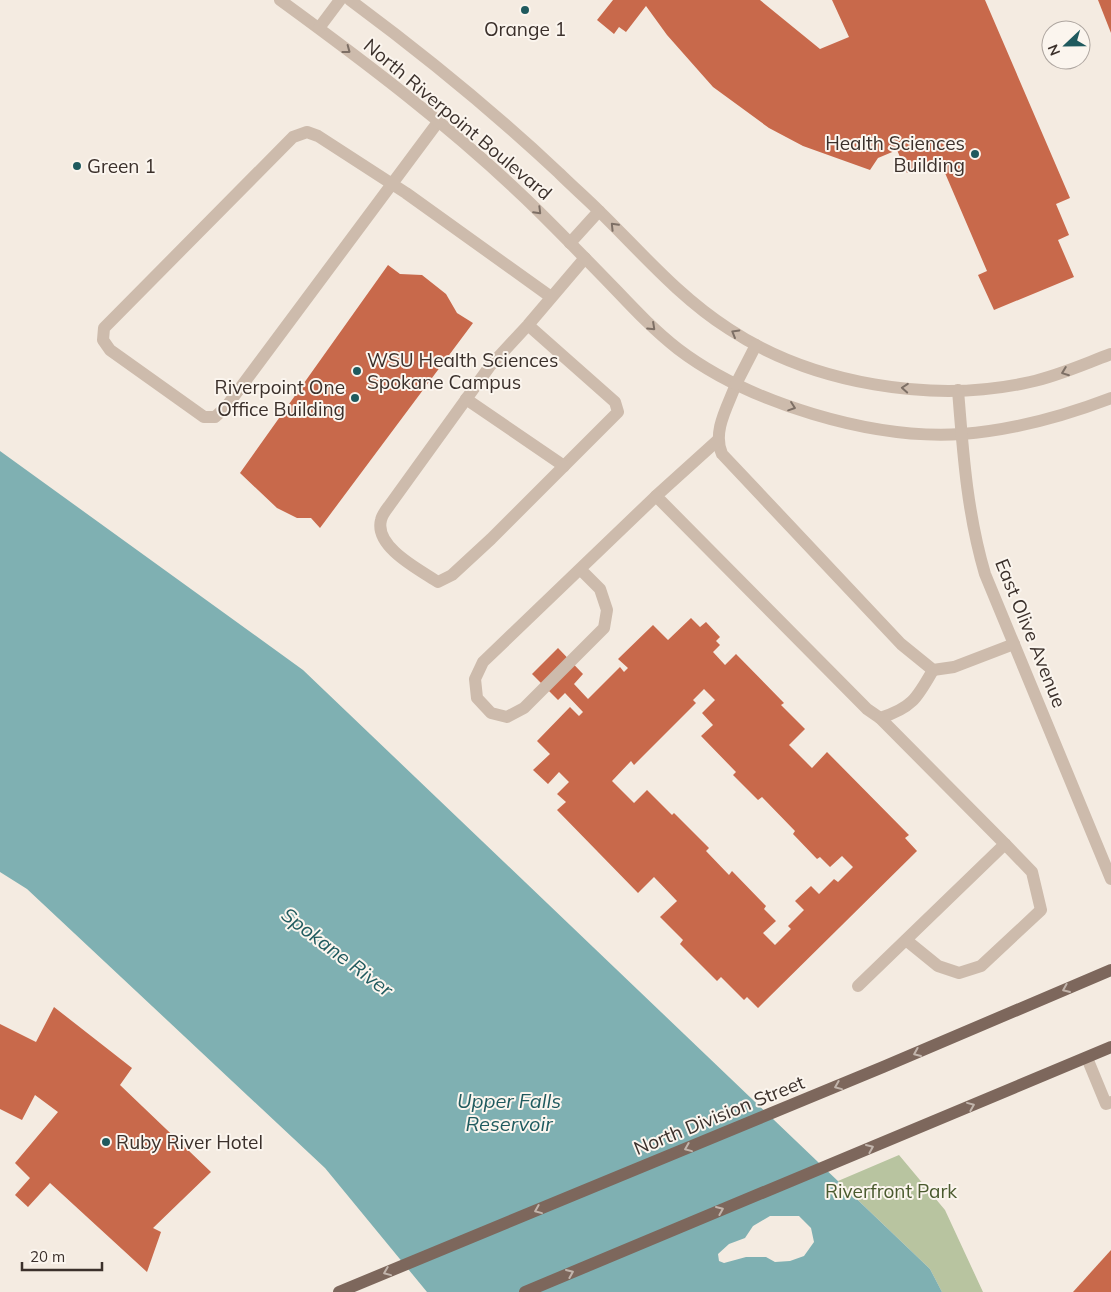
<svg xmlns="http://www.w3.org/2000/svg" width="1111" height="1292" font-family="Mulish,sans-serif">
	<style>
		.green { fill: #b8c4a0 }
		.water { fill: #7fb0b2; fill-rule: evenodd }
		.building { fill: #c8694b; fill-rule: evenodd }
		.lines { fill: none; stroke-linecap: round; stroke-linejoin: round }
		.lane { stroke: #cdbbac; stroke-width: 12 }
		.street { stroke: #cdbbac; stroke-width: 12 }
		.primary { stroke: #7d675c; stroke-width: 12 }
		.oneway { stroke: #7d6f65 }
		.oneway2 { stroke: #c2b5ac }
		.poi-dot { fill: #1f5a5e; stroke: #fbf5ee; stroke-width: 2 }
		.labels { text-anchor: middle; stroke-width: 4; stroke-linejoin: round; paint-order: stroke }
		.poi-label { font-size: 19px; fill: #3b302b; stroke: #fbf5ee; text-anchor: start }
		.street-label { font-size: 19px; fill: #3b302b; stroke: #fbf5ee }
		.park-label { font-size: 19px; fill: #4a5a2e; stroke: #fbf5ee }
		.water-label { font-size: 20px; font-style: italic; fill: #1f5a5e; stroke: #fbf5ee }
	</style>
	<rect width="100%" height="100%" fill="#f4ebe1"/>
	<polygon class="green" points="899,1155 945,1210 983,1292 942,1292 930,1269 838,1181"/>
	<path class="water" d="M0 451 303 670 930 1269 942 1292H427L325 1168 27 889 0 872ZM770 1216H799L811 1228 814 1242 804 1256 790 1261 775 1262 766 1257H746L724 1263 719 1261 718 1254 729 1244 745 1238 753 1226Z"/>
	<g class="building">
		<polygon points="613,0 760,0 820,49 849,37 832,0 985,0 1070,198 1056,204 1069,235 1058,240 1074,277 994,310 978,275 987,271 939,159 907,173 897,150 878,158 870,170 803,146 769,128 713,87 667,35 646,6 626,32 619,27 614,34 597,20"/>
		<polygon points="1098,0 1111,0 1111,33"/>
		<polygon points="388,265 400,274 422,275 446,294 457,313 473,323 320,528 311,518 297,518 277,508 240,473"/>
		<path d="M691 618 700 627 706 622 720 637 716 641 720 645 713 652 725 665 736 654 784 703 781 705 805 729 789 745 812 768 827 752 909 835 905 838 917 851 758 1008 747 997 744 1000 721 977 717 981 680 944 683 940 660 917 677 901 654 877 638 893 557 810 566 802 557 794 569 782 559 772 548 784 533 770 550 754 537 741 570 707 579 716 583 712 565 693 558 700 532 674 558 648 583 674 574 684 588 699 620 667 624 672 628 668 618 659 653 625 668 640ZM704 689 715 700 702 713 713 725 701 736 736 772 733 775 758 800 762 797 795 831 793 834 817 859 820 857 830 867 842 856 853 867 838 882 834 879 819 894 811 886 795 901 804 910 788 926 791 929 775 945 763 933 776 921 764 909 766 906 732 871 729 875 706 851 709 848 674 813 672 815 647 790 634 803 612 781 631 761 634 765 696 703 693 700Z"/>
		<polygon points="54,1007 132,1068 120,1085 211,1172 153,1228 161,1232 147,1272 50,1183 28,1207 15,1195 30,1178 15,1163 58,1112 35,1095 22,1120 0,1109 0,1024 36,1042"/>
		<polygon points="1111,1250 1111,1292 1073,1292"/>
	</g>
	<g class="lines">
		<g class="lane">
			<polyline points="438,122 226,407 215,417 204,417 110,350 103,340 104,328 293,137 307,132 318,136 406,193 551,297"/>
			<path d="M528 325 615 402 618 412 491 539 452 575 438 582C420 570 374 547 381 520 382 515 386 510 389 506L490 366 528 325 585 258"/>
			<path d="M736 384C728 406 712 431 722 454L901 644 933 670 954 667 1014 644"/>
			<polyline points="466,399 564,466"/>
			<path d="M718 440 656 496 867 709 880 718C912 708 917 698 933 670"/>
			<polyline points="580,569 600,589 607,610 604,628 524,708 507,717 491,713 477,698 475,679 483,662 656,496"/>
			<polyline points="906,940 938,966 959,973 981,966 1041,910 1032,872 1005,844"/>
			<polyline points="858,986 1005,844 880,718"/>
			<polyline points="1087,1058 1106,1104 1111,1102"/>
		</g>
		<g class="street">
			<path d="M280 0C365 62 450 126 526 199 557 229 587 260 617 291 636 311 655 331 678 349 749 403 872 440 962 434 1013 430 1064 416 1111 398"/>
			<path d="M350 0C423 54 493 111 559 173 572 186 586 198 599 211 641 252 679 297 729 329 812 384 933 404 1030 382 1058 376 1084 364 1111 354"/>
			<polyline points="319,28 340,0"/>
			<polyline points="570,243 599,211"/>
			<polyline points="736,384 756,345"/>
			<path d="M958 390C963 453 967 513 985 574L1111 879"/>
		</g>
		<g class="primary">
			<polyline points="339,1292 883,1067 1111,970"/>
			<polyline points="525,1292 1111,1047"/>
		</g>
	</g>
	<defs><path id="oneway-chevron" d="M-2-3.5L2.5 0L-2 3.5" fill="none" stroke-width="1.6" stroke-linecap="round" stroke-linejoin="round" transform="scale(1.25)"/></defs>
	<g class="oneway">
		<use href="#oneway-chevron" transform="translate(347 50) rotate(37)"/>
		<use href="#oneway-chevron" transform="translate(538 211) rotate(45)"/>
		<use href="#oneway-chevron" transform="translate(614 226) rotate(-134)"/>
		<use href="#oneway-chevron" transform="translate(652 327) rotate(43)"/>
		<use href="#oneway-chevron" transform="translate(735 333) rotate(-150)"/>
		<use href="#oneway-chevron" transform="translate(1065 372) rotate(159)"/>
		<use href="#oneway-chevron" transform="translate(905 388) rotate(-176)"/>
		<use href="#oneway-chevron" transform="translate(792 407) rotate(19)"/>
	</g>
	<g class="oneway2">
		<use href="#oneway-chevron" transform="translate(1066 989) rotate(157)"/>
		<use href="#oneway-chevron" transform="translate(917 1053) rotate(157)"/>
		<use href="#oneway-chevron" transform="translate(838 1086) rotate(158)"/>
		<use href="#oneway-chevron" transform="translate(971 1106) rotate(-22)"/>
		<use href="#oneway-chevron" transform="translate(688 1148) rotate(158)"/>
		<use href="#oneway-chevron" transform="translate(870 1148) rotate(-23)"/>
		<use href="#oneway-chevron" transform="translate(538 1210) rotate(158)"/>
		<use href="#oneway-chevron" transform="translate(720 1210) rotate(-23)"/>
		<use href="#oneway-chevron" transform="translate(387 1272) rotate(158)"/>
		<use href="#oneway-chevron" transform="translate(570 1273) rotate(-23)"/>
	</g>
	<g class="poi-dot">
		<circle cx="525" cy="10" r="5"/>
		<circle cx="975" cy="154" r="5"/>
		<circle cx="77" cy="166" r="5"/>
		<circle cx="357" cy="371" r="5"/>
		<circle cx="355" cy="398" r="5"/>
		<circle cx="106" cy="1142" r="5"/>
	</g>
	<g class="labels">
		<g class="poi-label">
			<text x="525" y="36" text-anchor="middle">Orange 1</text>
			<text x="965" y="150" text-anchor="end">Health Sciences<tspan x="965" dy="22">Building</tspan></text>
			<text x="87" y="173">Green 1</text>
			<text x="367" y="367">WSU Health Sciences<tspan x="367" dy="22">Spokane Campus</tspan></text>
			<text x="345" y="394" text-anchor="end">Riverpoint One<tspan x="345" dy="22">Office Building</tspan></text>
			<text x="116" y="1149">Ruby River Hotel</text>
		</g>
		<g class="street-label">
			<text transform="translate(458 119) rotate(40)" y="7">North Riverpoint Boulevard</text>
			<text transform="translate(1031 633) rotate(68)" y="7">East Olive Avenue</text>
			<text transform="translate(719 1115) rotate(-22)" y="7">North Division Street</text>
		</g>
		<g class="park-label">
			<text x="891" y="1198">Riverfront Park</text>
		</g>
		<g class="water-label">
			<text transform="translate(337 952) rotate(37)" y="7">Spokane River</text>
			<text x="509" y="1108">Upper Falls<tspan x="509" dy="23">Reservoir</tspan></text>
		</g>
	</g>
	<g transform="translate(1066 45) rotate(248)"><circle r="24" fill="#fbf5ee" stroke="#aea6a0"/>
	<path d="M0-4L9 19L0 12L-9 19Z" fill="#1f5a5e"/>
	<text y="-8" font-size="14" font-weight="bold" text-anchor="middle" fill="#3b302b">N</text>
	</g>
	<path d="M22 1262v8h80v-8" fill="none" stroke="#3b302b" stroke-width="2.5"/>
	<text x="30" y="1262" font-size="15" fill="#3b302b" stroke="#fbf5ee" stroke-width="4" paint-order="stroke">20 m</text>
</svg>
